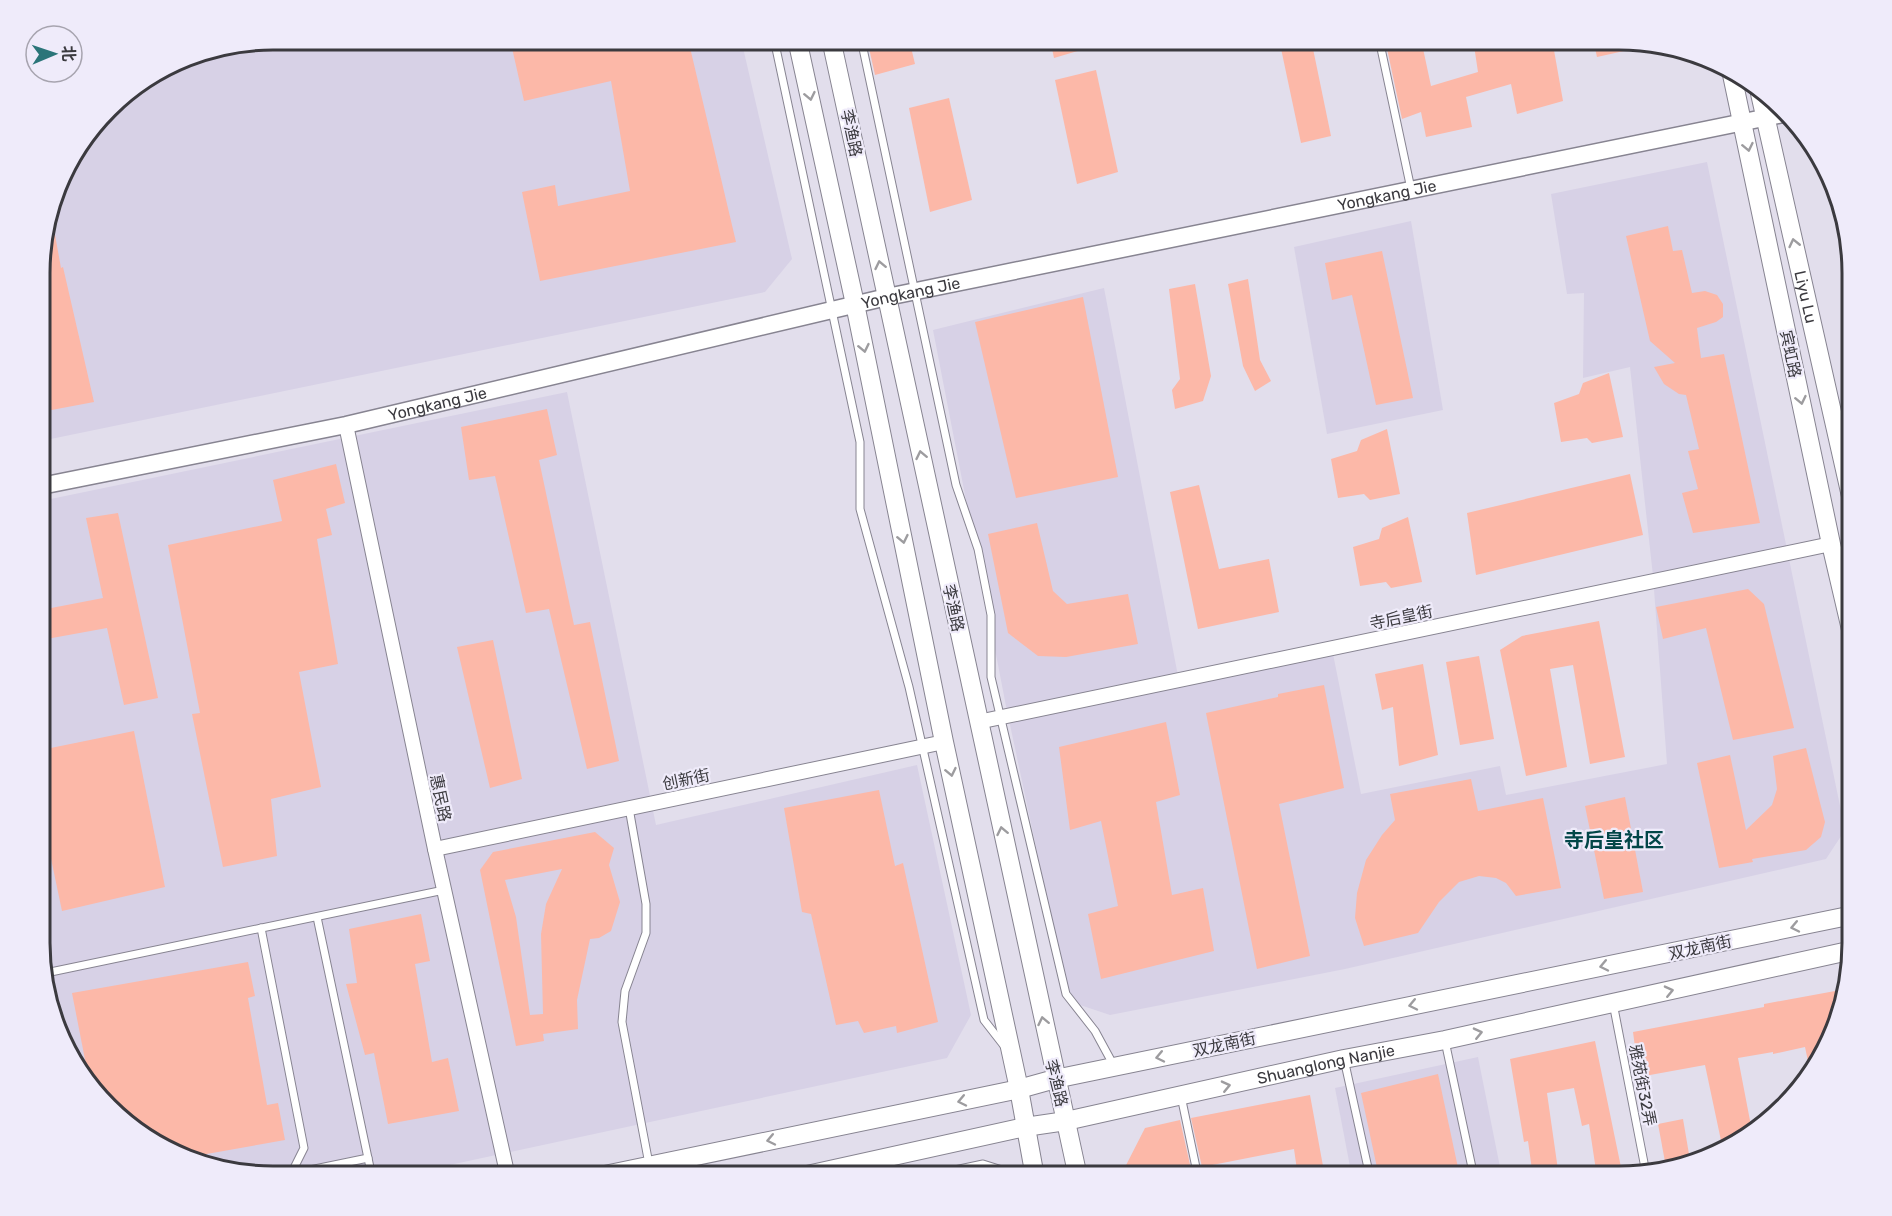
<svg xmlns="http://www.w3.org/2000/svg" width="1892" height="1216" font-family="Rubik,'Noto Sans SC',sans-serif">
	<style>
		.built { fill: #d7d1e6 }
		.building { fill: #fcb8a8; fill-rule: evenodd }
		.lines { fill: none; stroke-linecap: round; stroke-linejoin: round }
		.service-casing { stroke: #878491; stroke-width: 9 }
		.minor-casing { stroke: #878491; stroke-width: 16 }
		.tertiary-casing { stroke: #878491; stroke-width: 19 }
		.secondary-casing { stroke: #878491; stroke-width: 20 }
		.service { stroke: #fff; stroke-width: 7 }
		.minor { stroke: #fff; stroke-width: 14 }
		.tertiary { stroke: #fff; stroke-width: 16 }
		.secondary { stroke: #fff; stroke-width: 18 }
		.oneway { stroke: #9d9c9f }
		.labels { text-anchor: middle; stroke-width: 4.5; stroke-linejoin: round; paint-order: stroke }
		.street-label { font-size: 16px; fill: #3b3a3f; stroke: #efebfa }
		.quarter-label { font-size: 20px; font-weight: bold; fill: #024648; stroke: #efebfa }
		.rim { fill: none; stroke: #3b3a3f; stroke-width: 3 }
	</style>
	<rect width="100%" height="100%" fill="#e2deec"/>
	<g class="built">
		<polygon points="273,39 741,39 792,259 765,292 41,441 41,243 63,169 118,97 184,57"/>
		<polygon points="1707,162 1845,830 1826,859 1345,969 1110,1015 1077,1004 1065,983 1006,706 933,330 1104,288 1178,676 1331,644 1361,794 1500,766 1506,795 1667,764 1653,576 1630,367 1583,378 1584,293 1567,294 1551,194"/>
		<polygon points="1411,221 1443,410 1327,434 1294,247"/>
		<polygon points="567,392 656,825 917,765 971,1015 947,1058 394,1177 273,1177 198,1165 143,1137 71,1060 41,973 41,501"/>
		<polygon points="1478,1057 1502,1177 1352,1177 1335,1088"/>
	</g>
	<g class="building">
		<polygon points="510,39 688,39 736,242 540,281 522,192 555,185 558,206 630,191 611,81 524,101"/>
		<polygon points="867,39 909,39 915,64 875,75"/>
		<polygon points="1050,39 1108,39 1108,42 1054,58"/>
		<polygon points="1279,39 1311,39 1331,136 1301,143"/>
		<polygon points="1385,39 1421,39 1431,86 1478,72 1473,39 1552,39 1563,101 1517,114 1511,84 1466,97 1472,127 1426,137 1421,112 1402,119"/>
		<polygon points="1593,39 1619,39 1651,45 1597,57"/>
		<polygon points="1096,70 1118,172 1077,184 1055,80"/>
		<polygon points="949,98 972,200 930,212 909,108"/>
		<polygon points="48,218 52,218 61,268 63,267 94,402 41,412 41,243"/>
		<polygon points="1668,226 1673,251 1682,250 1692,293 1705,291 1717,295 1723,304 1723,317 1716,322 1697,328 1701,358 1724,354 1760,523 1693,533 1682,493 1698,489 1688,451 1699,449 1686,395 1679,394 1664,384 1654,367 1675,363 1650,341 1626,236"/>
		<polygon points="1382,251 1413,398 1376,405 1352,295 1332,300 1325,263"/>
		<polygon points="1248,279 1260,360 1271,381 1255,391 1243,366 1228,284"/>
		<polygon points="1195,284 1211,376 1203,401 1175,409 1172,390 1180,379 1169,289"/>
		<polygon points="1083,297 1118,477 1016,498 975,322"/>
		<polygon points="1609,373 1623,437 1592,443 1587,438 1561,442 1554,403 1579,394 1583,383"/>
		<polygon points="547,409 557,455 539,460 574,625 590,622 619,761 587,769 549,609 526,613 495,476 469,480 461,427"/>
		<polygon points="1387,429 1400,494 1370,500 1364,494 1338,498 1331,459 1357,451 1361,440"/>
		<polygon points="336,464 345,503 326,509 332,535 317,539 338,664 299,672 321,787 271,799 277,856 223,867 192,714 200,713 168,545 282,521 273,480"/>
		<polygon points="1630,474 1643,535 1476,575 1467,513"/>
		<polygon points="1199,485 1219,569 1269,559 1279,612 1198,629 1170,492"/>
		<polygon points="118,513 158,698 124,705 107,628 41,640 41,610 103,598 86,518"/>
		<polygon points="1408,517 1422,582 1391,588 1386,582 1360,586 1353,547 1379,539 1382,528"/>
		<polygon points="1037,523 1053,591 1067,604 1128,594 1138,644 1066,657 1038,656 1008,633 988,534"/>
		<polygon points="1748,589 1764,604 1794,728 1733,740 1706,628 1663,639 1656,607"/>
		<polygon points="1599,621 1625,757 1590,764 1573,665 1550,669 1567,767 1526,776 1500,650 1522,636"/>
		<polygon points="493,640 522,779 490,788 457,647"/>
		<polygon points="1479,656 1494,739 1460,745 1446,662"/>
		<polygon points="1423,664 1438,755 1399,766 1393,707 1382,710 1375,674"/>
		<polygon points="1324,685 1344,788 1279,804 1310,956 1257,969 1206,713 1278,697 1278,694"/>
		<polygon points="1166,722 1180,795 1156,802 1172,895 1203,888 1214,951 1101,979 1088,914 1118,906 1101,821 1070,830 1059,747"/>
		<polygon points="134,731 165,887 62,911 41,811 41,750"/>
		<polygon points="1806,748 1825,822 1821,837 1806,850 1752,859 1753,862 1719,868 1697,763 1730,755 1746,830 1772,805 1777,789 1773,756"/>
		<polygon points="1471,779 1478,811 1543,798 1561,888 1516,896 1506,883 1496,878 1479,876 1459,882 1439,902 1418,933 1364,946 1355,918 1357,893 1366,860 1382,835 1395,820 1390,794"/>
		<polygon points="879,790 895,866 903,863 938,1022 897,1033 896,1026 864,1033 858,1021 836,1025 811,914 802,912 784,808"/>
		<polygon points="1625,797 1643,892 1604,899 1585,806"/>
		<path d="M595 832 614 848 609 865 620 902 611 931 599 938 590 939 577 1000 578 1029 543 1034 544 1041 516 1046 480 870 493 852ZM562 869 546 904 541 934 543 1014 530 1015 516 917 505 880Z"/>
		<polygon points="421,914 430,961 415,964 432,1062 448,1058 459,1111 388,1124 374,1053 365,1055 346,984 357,983 349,929"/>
		<polygon points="248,962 255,996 248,998 267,1105 278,1103 285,1140 184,1158 143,1137 89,1080 72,993"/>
		<polygon points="1846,989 1841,1018 1811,1076 1805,1047 1773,1054 1773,1052 1738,1058 1752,1131 1736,1146 1723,1150 1705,1065 1639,1077 1633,1032 1764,1007 1764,1004"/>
		<polygon points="1595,1041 1623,1177 1597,1177 1589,1124 1582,1126 1574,1088 1547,1093 1559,1177 1533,1177 1528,1141 1524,1142 1510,1059"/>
		<polygon points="1438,1074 1460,1177 1379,1177 1361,1093"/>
		<polygon points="1310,1095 1325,1177 1298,1177 1294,1149 1202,1167 1191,1118"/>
		<polygon points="1683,1119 1690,1160 1666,1167 1658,1124"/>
		<polygon points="1180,1120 1191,1169 1187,1170 1182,1177 1120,1177 1145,1128"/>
	</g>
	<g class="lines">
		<g class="service-casing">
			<g id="service">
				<polyline points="774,39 860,442 860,509 909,687 984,1020 1005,1047"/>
				<polyline points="861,39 956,485 978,549 991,615 991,677 1066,994 1095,1031 1114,1066"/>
				<polyline points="1379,39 1411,189"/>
				<polyline points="629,808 646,904 646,933 625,991 622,1022 649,1164"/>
				<polyline points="317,917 372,1177"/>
				<polyline points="261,928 304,1148 291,1174"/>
				<polyline points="41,974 444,890"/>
				<polyline points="1613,1003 1646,1173"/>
				<polyline points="1445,1041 1474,1177"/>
				<polyline points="1344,1059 1370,1177"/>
				<polyline points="1181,1096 1198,1177"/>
				<polyline points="276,1177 368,1158"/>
				<polyline points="922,1177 983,1164 1002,1170 1009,1177"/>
			</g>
		</g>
		<g class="minor-casing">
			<g id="minor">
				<polyline points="346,425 435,849 508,1177"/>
				<polyline points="978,722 1831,544"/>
				<polyline points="435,849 944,742"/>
			</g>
		</g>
		<g class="tertiary-casing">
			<g id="tertiary">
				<path id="s1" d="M41 486 346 425 887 297 1783 114"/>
			</g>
		</g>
		<g class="secondary-casing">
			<g id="secondary">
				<polyline points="797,39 855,304 944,742 1019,1089 1035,1177"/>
				<polyline points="831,39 1078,1177"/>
				<polyline points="1731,70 1831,544 1853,638"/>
				<path id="s2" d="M1759 89 1853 505"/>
				<polyline points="595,1177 1019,1089 1055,1079 1853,915"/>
				<path id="s3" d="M798 1177 1025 1127 1066 1121 1344 1059 1445 1040 1853 950"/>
			</g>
		</g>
		<use href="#service" class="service"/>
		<use href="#minor" class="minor"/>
		<use href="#tertiary" class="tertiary"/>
		<use href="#secondary" class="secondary"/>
	</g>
	<defs><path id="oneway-chevron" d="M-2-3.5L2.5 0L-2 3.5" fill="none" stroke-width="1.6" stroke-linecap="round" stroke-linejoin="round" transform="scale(1.5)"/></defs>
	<g class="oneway">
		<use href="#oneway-chevron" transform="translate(810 96) rotate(78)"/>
		<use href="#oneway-chevron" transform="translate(1748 147) rotate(78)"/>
		<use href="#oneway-chevron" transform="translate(1794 243) rotate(-103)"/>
		<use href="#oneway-chevron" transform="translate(880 265) rotate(-102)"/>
		<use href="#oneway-chevron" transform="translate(864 348) rotate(78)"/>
		<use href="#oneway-chevron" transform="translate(1801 400) rotate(78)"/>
		<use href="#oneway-chevron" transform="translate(921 455) rotate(-102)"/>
		<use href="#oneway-chevron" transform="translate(903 539) rotate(78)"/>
		<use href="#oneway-chevron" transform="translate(951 772) rotate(78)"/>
		<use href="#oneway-chevron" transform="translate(1002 831) rotate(-102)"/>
		<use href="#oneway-chevron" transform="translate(1795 927) rotate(168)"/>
		<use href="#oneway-chevron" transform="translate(1604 966) rotate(168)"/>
		<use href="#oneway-chevron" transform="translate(1669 991) rotate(-13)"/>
		<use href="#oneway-chevron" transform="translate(1413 1005) rotate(168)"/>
		<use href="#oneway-chevron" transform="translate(1043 1021) rotate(-102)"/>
		<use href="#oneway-chevron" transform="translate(1478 1033) rotate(-13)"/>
		<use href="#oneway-chevron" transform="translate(1160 1057) rotate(168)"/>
		<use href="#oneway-chevron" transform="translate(1226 1086) rotate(-13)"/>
		<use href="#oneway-chevron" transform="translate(962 1101) rotate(168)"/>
		<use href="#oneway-chevron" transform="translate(771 1140) rotate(168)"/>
	</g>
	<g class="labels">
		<g class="street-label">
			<text transform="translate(852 133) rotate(78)" y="6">李渔路</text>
			<text dy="6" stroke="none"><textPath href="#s1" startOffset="1377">Yongkang Jie</textPath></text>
			<text dy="6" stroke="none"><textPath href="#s1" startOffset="891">Yongkang Jie</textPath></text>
			<text dy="6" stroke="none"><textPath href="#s2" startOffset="213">Liyu Lu</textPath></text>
			<text transform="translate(1791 354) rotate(78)" y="6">宾虹路</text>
			<text dy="6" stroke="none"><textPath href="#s1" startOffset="405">Yongkang Jie</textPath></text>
			<text transform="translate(954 608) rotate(78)" y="6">李渔路</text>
			<text transform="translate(1401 617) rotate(-12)" y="6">寺后皇街</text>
			<text transform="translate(686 779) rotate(-12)" y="6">创新街</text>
			<text transform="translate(441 798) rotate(78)" y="6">惠民路</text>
			<text transform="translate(1700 947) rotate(-12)" y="6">双龙南街</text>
			<text transform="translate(1224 1044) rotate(-12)" y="6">双龙南街</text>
			<text dy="6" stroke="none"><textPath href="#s3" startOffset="540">Shuanglong Nanjie</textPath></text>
			<text transform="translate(1057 1083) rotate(76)" y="6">李渔路</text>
			<text transform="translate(1643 1085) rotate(79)" y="6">雅苑街32弄</text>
		</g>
		<g class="quarter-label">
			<text x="1614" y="847">寺后皇社区</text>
		</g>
	</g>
	<path d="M0 0H1892V1216H0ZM273 50H1619A223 223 0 0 1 1842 273V943A223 223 0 0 1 1619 1166H273A223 223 0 0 1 50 943V273A223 223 0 0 1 273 50Z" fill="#efebfa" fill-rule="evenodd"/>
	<path class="rim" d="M273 50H1619A223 223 0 0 1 1842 273V943A223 223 0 0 1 1619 1166H273A223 223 0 0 1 50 943V273A223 223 0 0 1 273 50Z"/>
	<g transform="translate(54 54) rotate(88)"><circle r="28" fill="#efebfa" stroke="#a7a4af" stroke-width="1.5"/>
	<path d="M0-4.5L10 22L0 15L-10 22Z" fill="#2b7579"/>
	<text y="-9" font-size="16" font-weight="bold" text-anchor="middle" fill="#3b3a3f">北</text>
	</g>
</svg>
